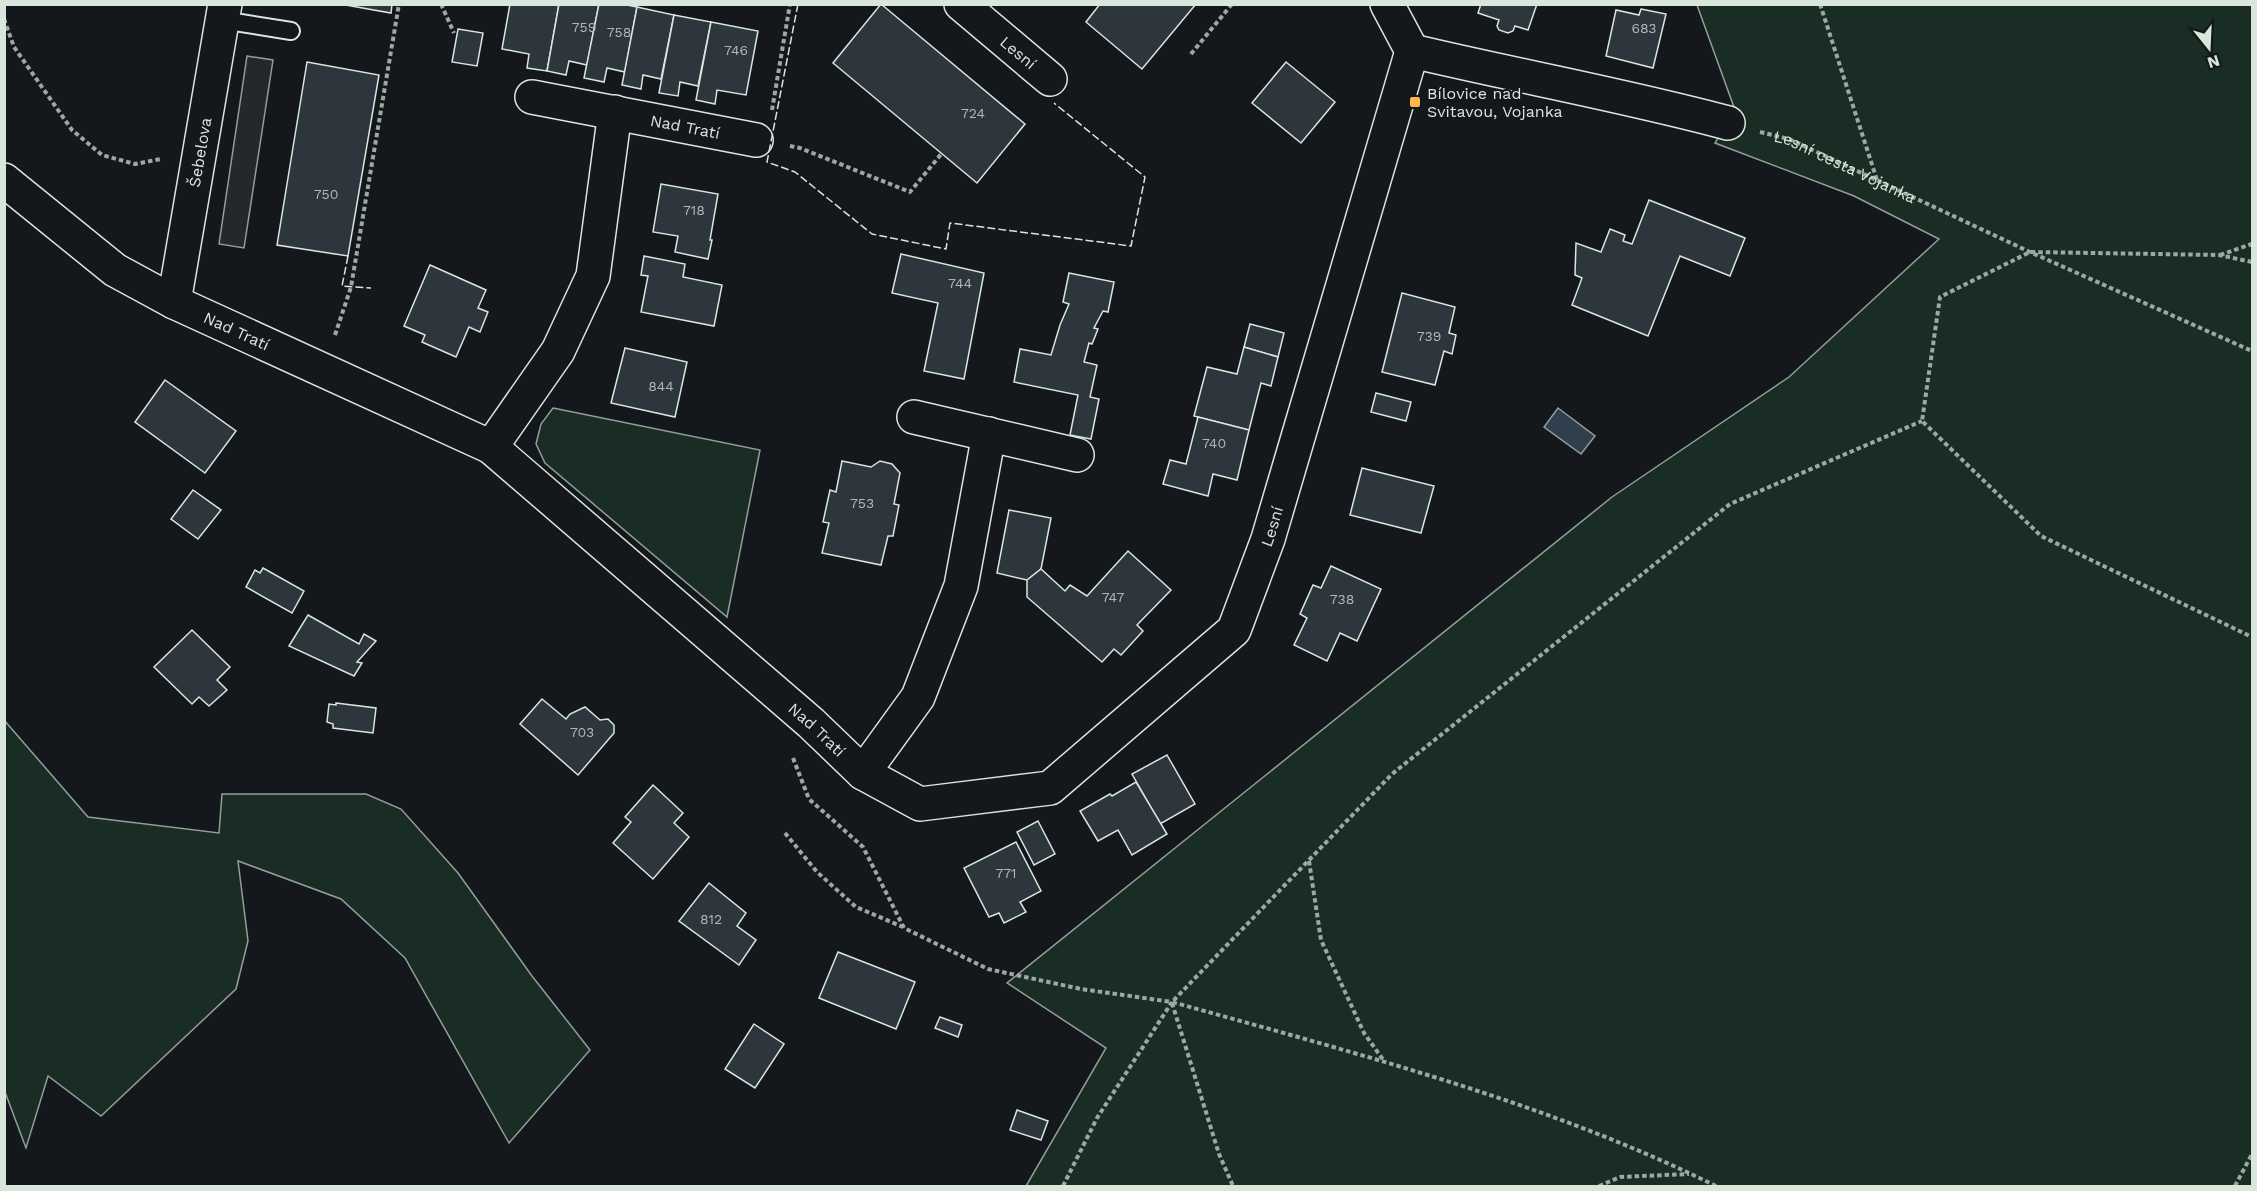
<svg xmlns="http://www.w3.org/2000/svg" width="2257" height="1191" font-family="'Work Sans',sans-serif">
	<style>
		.green { fill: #1a2d24; stroke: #939e99; stroke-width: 1.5 }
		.parking { fill: #24282b; stroke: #939e99; stroke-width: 1.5 }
		.water { fill: #2f3f4d; stroke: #939e99; stroke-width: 1.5 }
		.building { fill: #2c363c; stroke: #d8e6dc; stroke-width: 1.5 }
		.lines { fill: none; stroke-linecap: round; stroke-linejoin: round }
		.service-casing { stroke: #d8e6dc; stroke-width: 20 }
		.minor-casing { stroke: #d8e6dc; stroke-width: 36 }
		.path { stroke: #9da8a2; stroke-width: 4; stroke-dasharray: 4.5 3; stroke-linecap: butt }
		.service { stroke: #14181c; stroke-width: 16 }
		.minor { stroke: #14181c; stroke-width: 33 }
		.fence { stroke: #d8e6dc; stroke-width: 1.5; stroke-dasharray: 8 3; stroke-linecap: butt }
		.poi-dot { fill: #ffb74d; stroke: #14181c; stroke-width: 2 }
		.labels { text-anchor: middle; stroke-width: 4.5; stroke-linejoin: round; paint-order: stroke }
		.number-label { font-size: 14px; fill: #adbab4 }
		.street-label { font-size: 16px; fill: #d8e6dc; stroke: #14181c }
		.poi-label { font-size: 16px; fill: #d8e6dc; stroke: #14181c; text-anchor: start }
	</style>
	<rect width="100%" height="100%" fill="#14181c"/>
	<g class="green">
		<polygon points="1697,5 2252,5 2252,1186 1026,1186 1106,1048 1007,983 1612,497 1789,377 1939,239 1854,196 1715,143 1735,110"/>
		<polygon points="553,408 760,450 727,617 545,463 536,444 541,424"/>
		<polygon points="4,720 88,817 219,833 222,794 366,794 401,809 458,873 532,976 590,1050 509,1143 405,958 341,899 238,861 248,941 236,989 101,1116 48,1076 26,1148 5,1092"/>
	</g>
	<polygon class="parking" points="247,56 273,60 244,248 219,244"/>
	<polygon class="water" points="1558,408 1595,436 1581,454 1544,427"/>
	<g class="building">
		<polygon points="340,4 392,4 391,13"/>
		<polygon points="510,4 559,4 547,71 527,68 529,54 502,49"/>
		<polygon points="559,4 599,4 587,65 569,61 566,75 547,71"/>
		<polygon points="599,4 622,4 637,7 625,72 607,68 604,82 584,78"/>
		<polygon points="881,4 1025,124 977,183 833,63"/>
		<polygon points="1100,4 1196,4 1142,69 1086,22"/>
		<polygon points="1481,4 1537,4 1528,30 1515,26 1513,31 1508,33 1499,30 1497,26 1499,20 1478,13"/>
		<polygon points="637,7 674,15 661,79 643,75 641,89 622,85"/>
		<polygon points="1641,9 1666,14 1653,68 1606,56 1616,10 1639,15"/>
		<polygon points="674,15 711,22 698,86 680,82 678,96 659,93"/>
		<polygon points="711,22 758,31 746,95 717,90 715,104 696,100"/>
		<polygon points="458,29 483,33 477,66 452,62"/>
		<polygon points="307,62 379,75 348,256 277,245"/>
		<polygon points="1286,62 1335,102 1301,143 1252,103"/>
		<polygon points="661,184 718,194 710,240 712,240 708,259 675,252 678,236 653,232"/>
		<polygon points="1649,200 1745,238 1730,276 1680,256 1648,336 1572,305 1582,278 1575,275 1576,243 1601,252 1610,229 1625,235 1623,241 1632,244"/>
		<polygon points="901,254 984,273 964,379 924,371 938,303 892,293"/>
		<polygon points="644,256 685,264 683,277 722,285 714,326 641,312 648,276 641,275"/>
		<polygon points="430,265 486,290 478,308 488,312 480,332 469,327 456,357 422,342 425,335 404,326"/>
		<polygon points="1069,273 1114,282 1108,312 1103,311 1094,328 1098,329 1092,344 1089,343 1084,362 1097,365 1090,397 1099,399 1091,439 1070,435 1078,395 1014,382 1020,349 1051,355 1060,325 1069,304 1063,302"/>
		<polygon points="1402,293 1455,307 1449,333 1456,335 1452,354 1444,351 1435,385 1382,372"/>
		<polygon points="1250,324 1284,333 1278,357 1244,347"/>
		<polygon points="1244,347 1278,357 1271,386 1261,383 1249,430 1194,416 1207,367 1237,374"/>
		<polygon points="625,348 687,362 675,417 611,403"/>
		<polygon points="165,380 236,431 205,473 135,422"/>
		<polygon points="1376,393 1411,402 1406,421 1371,412"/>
		<polygon points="1198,417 1249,430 1237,480 1213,474 1208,496 1163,484 1170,460 1186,464"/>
		<polygon points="842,461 871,467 880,461 892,464 900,473 894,504 899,505 893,536 888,536 881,565 822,553 829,523 823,522 830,490 836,492"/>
		<polygon points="1362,468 1434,486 1421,533 1350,515"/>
		<polygon points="193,490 221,510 198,539 171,519"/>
		<polygon points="1009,510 1051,518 1041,569 1027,580 997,573"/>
		<polygon points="1128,551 1171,590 1137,625 1143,631 1121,655 1114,649 1102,662 1027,597 1027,580 1041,569 1065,591 1070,585 1087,596"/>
		<polygon points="1331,566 1381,589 1357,641 1340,633 1327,661 1294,645 1307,618 1300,614 1313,585 1321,588"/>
		<polygon points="263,568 304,591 292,613 246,587 255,570 260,573"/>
		<polygon points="308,615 359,644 364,634 376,641 357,662 362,663 354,676 289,646"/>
		<polygon points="192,630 230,667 217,680 227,690 209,706 199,697 192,704 154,667"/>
		<polygon points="542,699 566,719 570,714 585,707 600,720 608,719 614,725 614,733 578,775 520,724"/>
		<polygon points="336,703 376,708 373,733 333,728 333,724 327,722 329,704 336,705"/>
		<polygon points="1167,755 1195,804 1160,824 1132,774"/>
		<polygon points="1136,782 1167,834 1132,855 1118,830 1098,841 1080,811 1110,794 1112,796"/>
		<polygon points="653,785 683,813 674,823 689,837 653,879 613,843 631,822 625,817"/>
		<polygon points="1038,821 1055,854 1034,865 1017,832"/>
		<polygon points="1016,842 1041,891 1020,902 1026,912 1004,923 999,913 989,917 964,868"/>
		<polygon points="709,883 746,913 737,926 756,940 739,965 679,921"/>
		<polygon points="838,952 915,982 896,1029 819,998"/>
		<polygon points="940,1017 962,1025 958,1037 935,1028"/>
		<polygon points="754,1024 784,1044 755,1088 725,1069"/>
		<polygon points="1017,1110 1048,1121 1041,1140 1010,1130"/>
	</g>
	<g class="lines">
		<g class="service-casing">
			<polyline id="service" points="222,20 291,31"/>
		</g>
		<g class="minor-casing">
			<g id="minor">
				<path id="s2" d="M961 4 1050 79"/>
				<path d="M1412 51C1517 76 1624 95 1728 123"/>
				<path id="s3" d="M532 97 756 140"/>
				<path id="s4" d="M4 180 115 270 174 302 491 447 811 723 863 773 920 804 1050 788 1234 630 1268 539 1412 51 1387 4"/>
				<path id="s5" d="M174 302 225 4"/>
				<polyline points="914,417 1077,455"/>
				<polyline points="491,447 558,351 593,276 615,112"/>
				<polyline points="863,773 918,697 961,586 989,434"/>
			</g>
		</g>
		<g class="path">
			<polyline points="441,4 454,33"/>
			<polyline points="1820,4 1877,180"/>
			<polyline points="4,19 14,47 72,130 102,155 135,164 161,159"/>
			<polyline points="1191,54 1232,4"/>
			<polyline points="772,110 790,4"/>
			<path id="s1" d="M1760 132 1789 139 2030 252 2252 351"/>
			<polyline points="790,146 800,148 910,192 942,153"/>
			<polyline points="2220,255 2252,244"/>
			<polyline points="2252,262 2219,255 2030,252 1940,297 1922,421 2041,536 2252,637"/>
			<polyline points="335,335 351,287 399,4"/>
			<polyline points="793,758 809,799 863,847 904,928 988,969 1081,989 1172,1002"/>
			<polyline points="785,833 817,872 856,907 903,927"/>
			<polyline points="1309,861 1321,940 1364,1033 1384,1061"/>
			<polyline points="1172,1003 1219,1154 1233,1186"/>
			<polyline points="1063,1186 1097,1118 1172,1002"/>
			<polyline points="1599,1186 1620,1177 1689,1174"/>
			<path d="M1716 1186C1546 1102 1355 1053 1172 1002L1392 774 1730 504 1922 421"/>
			<polyline points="2235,1186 2252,1154"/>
		</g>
		<use href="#service" class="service"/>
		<use href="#minor" class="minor"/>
		<g class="fence">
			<polyline points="798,4 767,162 795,172 872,234 946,249 950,223 1131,246 1145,177 1054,103"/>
			<polyline points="348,256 342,286 371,288"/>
		</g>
	</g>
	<rect class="poi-dot" x="1409" y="96" width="12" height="12" rx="3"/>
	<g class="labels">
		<g class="number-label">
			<text x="584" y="32">759</text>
			<text x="1644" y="33">683</text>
			<text x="619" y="37">758</text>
			<text x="736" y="55">746</text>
			<text x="973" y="118">724</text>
			<text x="326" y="199">750</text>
			<text x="694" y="215">718</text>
			<text x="960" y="288">744</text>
			<text x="1429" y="341">739</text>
			<text x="661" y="391">844</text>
			<text x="1214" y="448">740</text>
			<text x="862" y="508">753</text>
			<text x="1113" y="602">747</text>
			<text x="1342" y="604">738</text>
			<text x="582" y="737">703</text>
			<text x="1006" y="878">771</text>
			<text x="711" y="924">812</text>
		</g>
		<g class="street-label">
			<text dy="6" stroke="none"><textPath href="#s2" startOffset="75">Lesní</textPath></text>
			<text dy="6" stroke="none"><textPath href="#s3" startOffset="156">Nad Tratí</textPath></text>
			<text dy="6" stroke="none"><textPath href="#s5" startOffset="152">Šebelova</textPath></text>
			<text dy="6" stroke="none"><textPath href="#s1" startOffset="92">Lesní cesta Vojanka</textPath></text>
			<text dy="6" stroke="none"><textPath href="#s4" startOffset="279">Nad Tratí</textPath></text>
			<text dy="6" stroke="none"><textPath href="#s4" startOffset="1602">Lesní</textPath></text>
			<text dy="6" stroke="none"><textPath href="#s4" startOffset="990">Nad Tratí</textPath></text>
		</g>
		<g class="poi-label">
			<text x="1427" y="99">Bílovice nad<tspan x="1427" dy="18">Svitavou, Vojanka</tspan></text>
		</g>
	</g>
	<rect width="2257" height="1191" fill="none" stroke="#d8e6dc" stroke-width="12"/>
	<g transform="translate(2209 48) rotate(162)" stroke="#14181c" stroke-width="4.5" paint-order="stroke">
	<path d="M0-4.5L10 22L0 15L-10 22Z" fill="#d8e6dc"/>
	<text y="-9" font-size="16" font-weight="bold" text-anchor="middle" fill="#d8e6dc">N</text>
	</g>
</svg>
